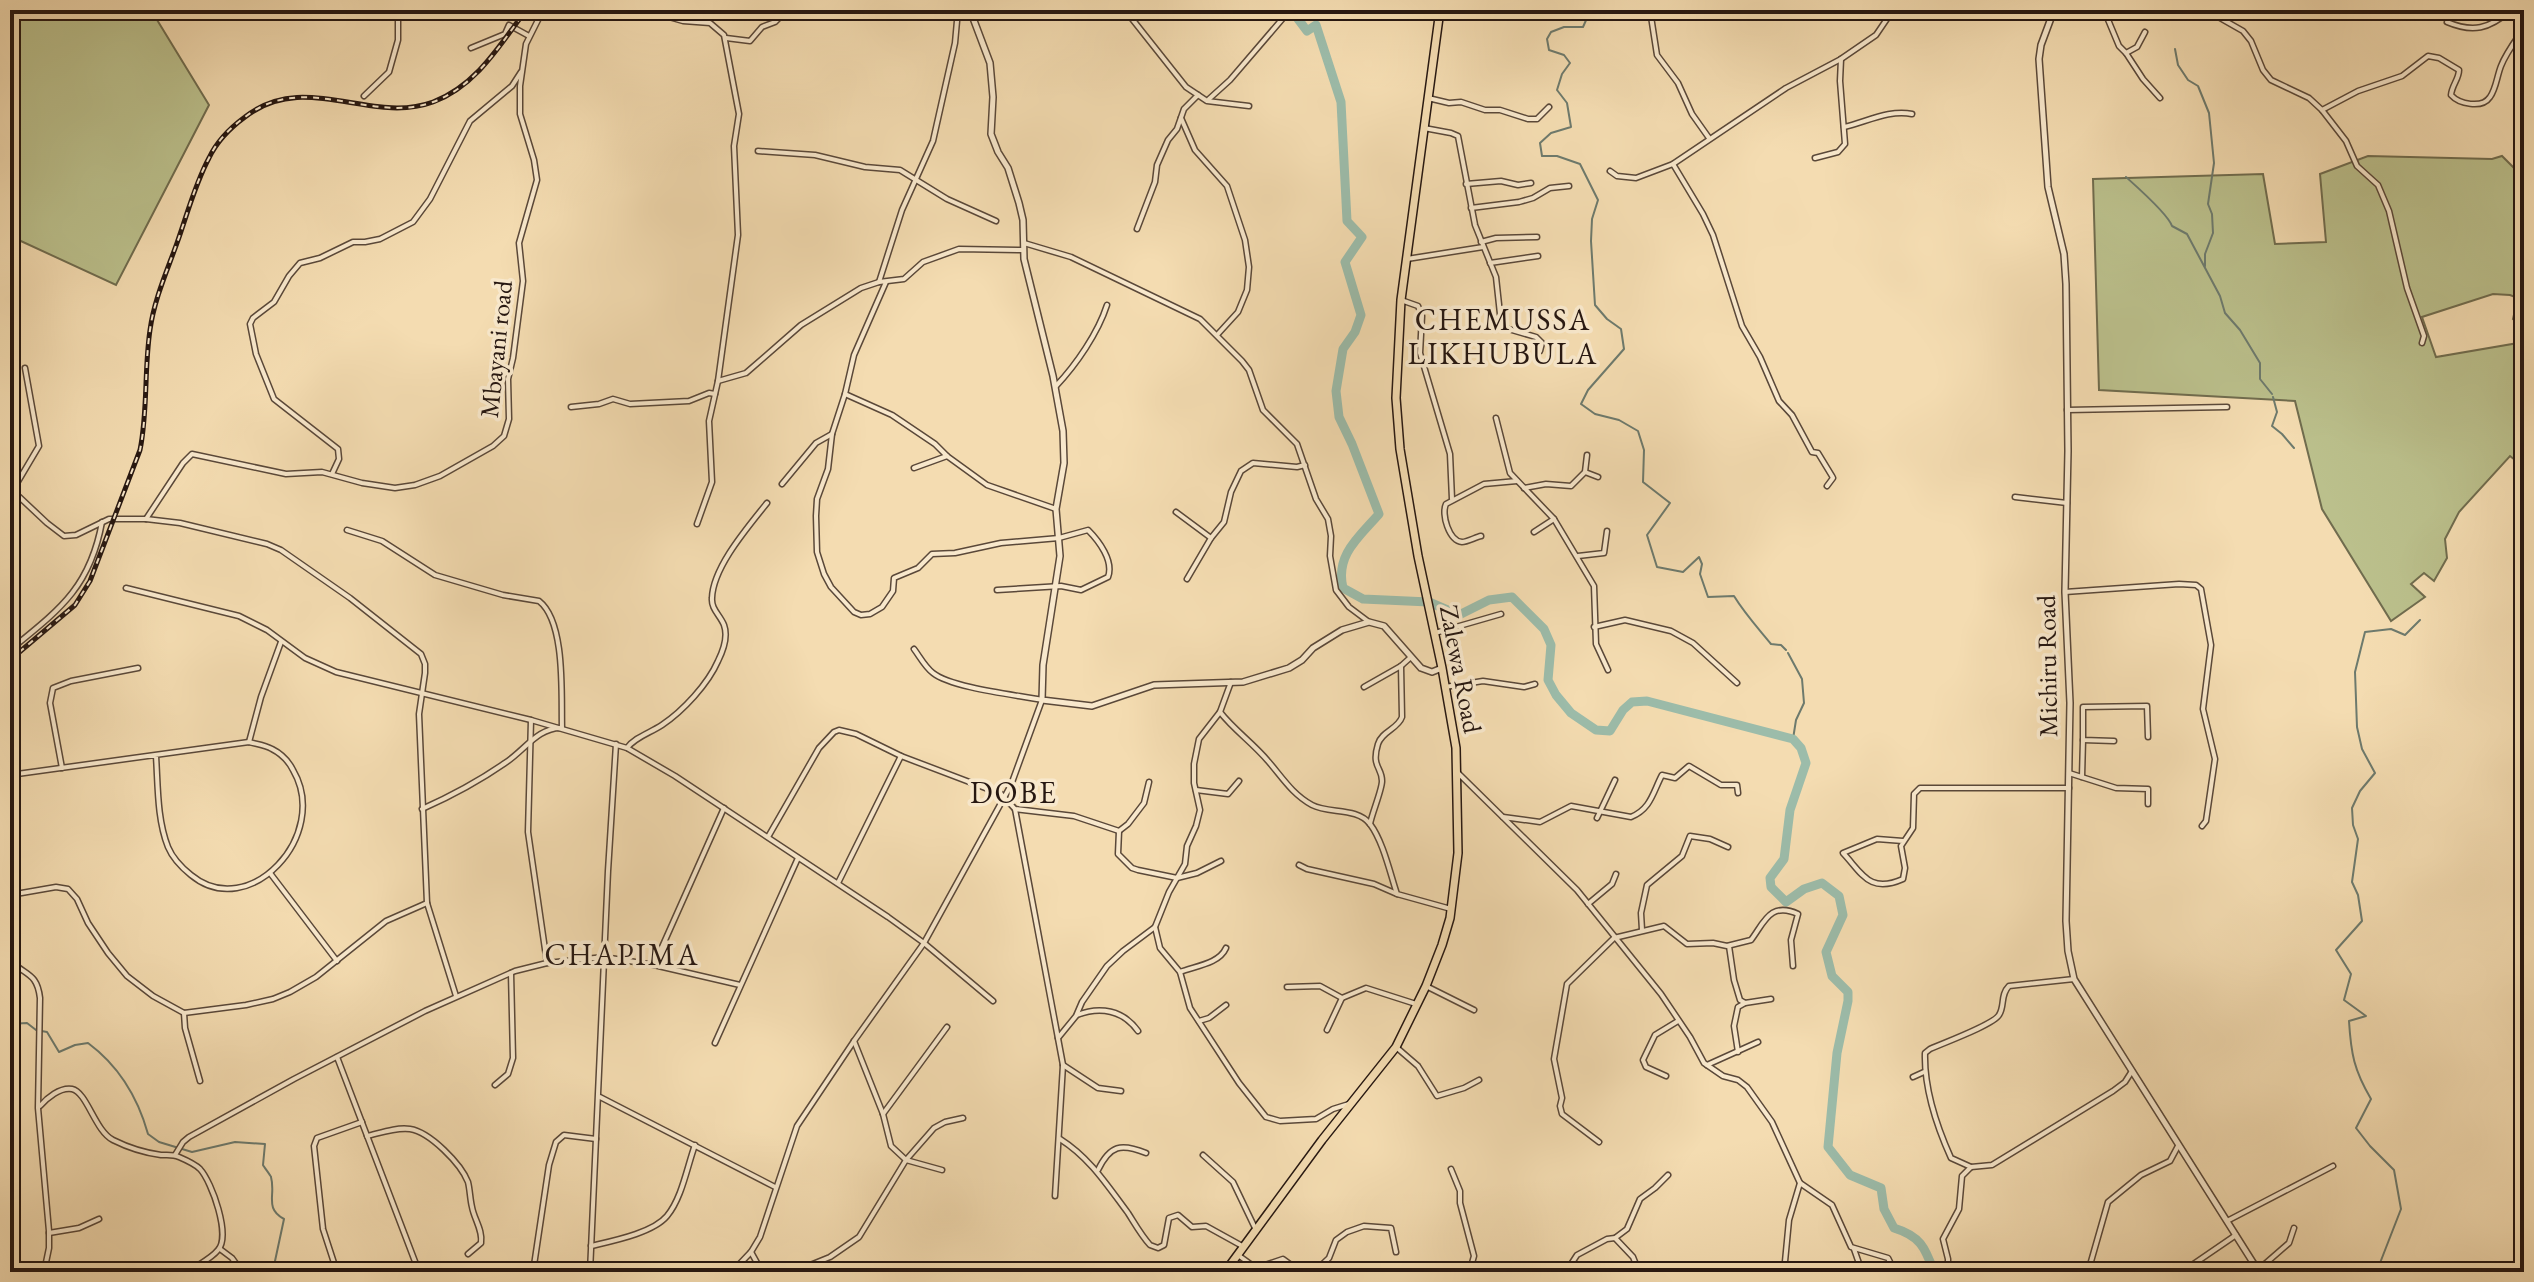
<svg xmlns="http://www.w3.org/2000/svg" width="2534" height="1282" font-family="'EB Garamond',serif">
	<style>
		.green { fill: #bbc08c; stroke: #706c4e; stroke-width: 2 }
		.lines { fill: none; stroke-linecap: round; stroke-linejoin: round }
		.stream { stroke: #6d7a6d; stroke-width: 2 }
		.river { stroke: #9cbcaa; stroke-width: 9 }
		.minor-casing { stroke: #5a4839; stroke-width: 7 }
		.tertiary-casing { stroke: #5a4839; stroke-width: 8 }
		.trunk-casing { stroke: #261711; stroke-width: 10 }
		.minor { stroke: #f8e8cc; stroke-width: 4 }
		.tertiary { stroke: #f8e8cc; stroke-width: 5 }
		.trunk { stroke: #f4dcb1; stroke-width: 7 }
		.rail-casing { stroke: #261711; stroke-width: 5 }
		.rail { stroke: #f8e8cc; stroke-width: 2; stroke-dasharray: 6; stroke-linecap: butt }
		.labels { text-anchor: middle; stroke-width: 7; stroke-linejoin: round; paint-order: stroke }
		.street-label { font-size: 26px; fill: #261711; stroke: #f8e8cc }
		.quarter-label { font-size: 30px; letter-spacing: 2px; fill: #261711; stroke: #f8e8cc }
	</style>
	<rect width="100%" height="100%" fill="#f4dcb1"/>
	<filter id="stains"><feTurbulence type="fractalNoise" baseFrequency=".0025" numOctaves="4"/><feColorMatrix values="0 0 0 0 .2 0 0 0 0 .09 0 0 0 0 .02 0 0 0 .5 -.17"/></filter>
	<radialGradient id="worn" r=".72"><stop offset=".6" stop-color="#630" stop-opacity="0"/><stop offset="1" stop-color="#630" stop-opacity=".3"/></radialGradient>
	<g class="green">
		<polygon points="10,10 151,10 209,105 116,285 10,236"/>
		<polygon points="2368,156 2492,159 2502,156 2524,178 2524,327 2513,319 2516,306 2523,300 2510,295 2493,294 2422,317 2436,357 2524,342 2524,453 2515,460 2510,456 2459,512 2445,539 2447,558 2434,581 2424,573 2411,584 2425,597 2391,621 2322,509 2295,401 2099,390 2093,179 2263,174 2275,244 2326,242 2320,174"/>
	</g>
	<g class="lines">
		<g class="stream">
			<path d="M1583 10 1587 18 1583 27H1564L1551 32 1547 39 1549 50 1564 55 1570 63 1562 74 1557 90 1567 103 1571 127 1551 133 1540 143 1542 156H1557L1580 164 1598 200 1592 219 1591 241 1595 305 1607 319 1621 329 1624 349 1588 390 1581 404 1595 414 1619 420 1638 431 1644 450 1643 482 1670 503 1647 535 1657 567 1683 572 1699 557 1702 564 1700 574 1708 597 1734 596C1745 614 1758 628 1771 644L1781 645 1786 650"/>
			<polyline points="2175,49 2178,65 2188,80 2198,86 2209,113 2214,163 2208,204 2212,214 2213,233 2205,254 2205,266"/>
			<path d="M2126 177C2137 187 2168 214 2172 226L2187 234 2220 296 2225 313 2240 330 2260 363V379L2272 394"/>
			<polyline points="2273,397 2277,412 2272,426 2282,434 2294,448"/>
			<polyline points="1788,653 1802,679 1804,703 1796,720 1793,739"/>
			<path d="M10 1024 27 1023 36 1030 47 1032 59 1052 75 1045 88 1043C119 1066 138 1098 148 1134L159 1142 192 1152 235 1142 265 1144 263 1165C264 1167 271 1176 271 1177 276 1195 264 1208 284 1219L275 1261 283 1272"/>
			<path d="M2383 1272 2380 1263 2401 1209 2394 1170 2370 1146 2356 1128 2371 1099C2354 1070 2351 1054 2349 1021L2366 1016 2344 1000 2351 974 2336 950 2362 921 2358 895 2352 882 2358 839 2353 825 2352 808 2360 791 2375 773 2362 749 2357 727 2355 672 2365 632 2391 629 2405 635 2420 620"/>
		</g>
		<path class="river" d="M1292 11 1307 31 1316 25 1341 102 1347 221 1362 237 1345 262 1361 315 1355 332 1343 349 1336 391 1339 417 1352 444 1379 514C1359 537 1335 555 1343 588L1363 599 1429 602 1459 615 1489 600 1512 597 1544 629 1551 645 1548 680 1556 695 1571 713 1596 730 1610 731 1623 710 1632 702 1647 701 1793 739 1801 748 1806 763 1790 810 1784 859 1770 878 1771 887 1786 902 1804 889 1822 883 1839 896 1843 915 1826 952 1832 976 1848 992V1001L1837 1053 1828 1147 1850 1175 1881 1188 1884 1209 1894 1228C1920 1236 1925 1247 1934 1272"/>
		<g class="minor-casing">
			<g id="minor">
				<polyline points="660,10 669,17 683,21 710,23 724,35 739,114 734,146 738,235 718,381 709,421 712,482 697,524"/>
				<polyline points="1125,10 1186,87 1207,101 1249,106"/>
				<polyline points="1419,10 1439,15"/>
				<polyline points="1650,10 1657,55 1678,83 1692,114 1709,138"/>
				<polyline points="2104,10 2119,46 2126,53 2143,79 2160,98"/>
				<polyline points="2206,10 2243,31 2251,41 2263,70 2271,80 2309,98 2322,110 2346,141 2357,166 2378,185 2389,211 2407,288 2424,336 2422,343"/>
				<polyline points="702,20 729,10"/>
				<path d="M2447 22C2473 33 2489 29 2511 10"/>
				<polyline points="726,38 750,41 762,27 775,22 787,10"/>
				<polyline points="471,48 505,34 509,25 529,36"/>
				<polyline points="2126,53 2137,47 2145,32"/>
				<polyline points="364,96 389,72 398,40 398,10"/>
				<polyline points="1428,98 1449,103 1461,102 1485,110 1500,110 1528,119 1537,119 1549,107"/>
				<polyline points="1209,99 1230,80 1290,10"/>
				<path d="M2322 110 2358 91 2402 76 2428 56 2439 58 2459 70C2459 79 2452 85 2451 95 2459 104 2482 109 2490 97 2496 89 2497 76 2501 66 2506 53 2516 40 2524 28"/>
				<polyline points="1181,118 1195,150 1227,186 1245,240 1249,267 1247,290 1238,312 1217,335"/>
				<path d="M1844 127C1866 122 1890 109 1912 114"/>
				<polyline points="1424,128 1451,133 1458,136 1475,225 1496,277 1501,323 1505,328 1536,337 1542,343 1540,351"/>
				<polyline points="758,151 815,155 865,167 900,170 947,199 996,221"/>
				<polyline points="1815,158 1838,152 1845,144 1840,81 1841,59"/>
				<polyline points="1673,164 1703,214 1713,235 1742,326 1760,357 1779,401 1792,415 1812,452 1818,453 1832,476 1833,478 1827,486"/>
				<polyline points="1610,171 1617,176 1636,178 1673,164 1786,88 1841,59 1876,35 1893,10"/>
				<polyline points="1466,184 1501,181 1518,185 1531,183"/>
				<polyline points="1471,208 1519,202 1533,198 1550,188 1569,186"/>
				<polyline points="1137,229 1155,182 1157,165 1168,140 1177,129 1184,109 1198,95"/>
				<polyline points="1481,242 1496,238 1537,237"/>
				<polyline points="1024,243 1071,257 1200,319 1242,361 1249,370 1263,410 1297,444 1316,499 1328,519 1331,536 1330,556 1336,590 1349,607 1369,622"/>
				<polyline points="1407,259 1483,247"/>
				<polyline points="1490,263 1538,256"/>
				<polyline points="879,282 902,210 933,141 955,43 958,10"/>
				<path d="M886 282 854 355 845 394 832 434 828 469 817 499 816 516 817 552 824 574 831 587 854 612 861 615 870 614 882 607 893 591 894 578 918 568 932 554 955 553 1001 543 1059 538 1088 530C1099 541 1114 561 1108 577L1081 590 1061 586 997 590"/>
				<polyline points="1401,300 1418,306 1422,316 1420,353 1450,454 1452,499"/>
				<polyline points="718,381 746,373 801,325 861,288 879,282 904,279 923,262 959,249 1023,250"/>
				<path d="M1056 386C1076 365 1098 333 1107 305"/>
				<polyline points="845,394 892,415 935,444 947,456 987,485 1056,509"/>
				<polyline points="571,407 599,404 613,399 630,404 689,401 709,393 715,394"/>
				<polyline points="2067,410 2227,407"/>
				<polyline points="1496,418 1510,473 1554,519 1594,586 1596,644 1608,670"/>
				<polyline points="914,468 947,456"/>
				<polyline points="1585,472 1598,477"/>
				<polyline points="332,474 339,459 338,449 274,399 256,354 250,324 253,318 274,302 289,276 300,263 320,258 353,242 365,242 380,239 413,222 430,199 470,121 512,86 521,72"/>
				<polyline points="782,484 816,443 832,434"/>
				<polyline points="1524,488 1546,484 1571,486 1585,472 1587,455"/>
				<polyline points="13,491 47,523 64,536 76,535 109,519 146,519 180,523 267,544 281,550 350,598 421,654 425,664 425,673 419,714 427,903 456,996"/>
				<polyline points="10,495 39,446 25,368"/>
				<polyline points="2015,497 2067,503"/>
				<polyline points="1176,512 1211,538"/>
				<polyline points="146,519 183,463 192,454 286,474 322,472 362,483 395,488 415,485 440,476 493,446 504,436 509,419 508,379 513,358 523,281 519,243 537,180 534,160 520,114 520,86 526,44 543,10"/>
				<path d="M347 530 382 541 435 575 503 595 539 601C566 622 561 696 562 728 538 727 524 751 505 763 479 781 451 796 422 809"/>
				<polyline points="1534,532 1554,519"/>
				<path d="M1481 536C1476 537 1467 542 1462 542 1449 541 1441 514 1446 504L1484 484 1517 481"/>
				<polyline points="1578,556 1604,553 1607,531"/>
				<polyline points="1187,579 1211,538 1224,522 1231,492 1241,471 1253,463 1297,467 1305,465"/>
				<polyline points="126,588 239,616 267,630 305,658 336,672 531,720 627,748 675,776 888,917 924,943 993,1001"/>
				<polyline points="2065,592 2179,584 2196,585 2201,589 2211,645 2203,709 2215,759 2206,821 2202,826"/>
				<polyline points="1594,627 1625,620 1671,631 1693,643 1737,683"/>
				<polyline points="1435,633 1501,614"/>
				<path d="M10 650C59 610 90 588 102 522"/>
				<polyline points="1231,682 1220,712 1199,739 1194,764 1194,783 1200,810 1196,826 1187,846 1185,864 1169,892 1155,927 1160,948 1180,972 1190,1008 1239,1083 1266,1117 1280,1121 1316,1119 1333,1109 1349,1104"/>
				<polyline points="1364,687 1401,666 1411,657"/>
				<polyline points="1445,687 1483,681 1524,687 1535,684"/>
				<path d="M1220 712C1234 730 1253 743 1268 761 1282 777 1292 794 1312 805 1329 814 1357 807 1370 824 1383 841 1390 873 1397 894L1451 909"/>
				<polyline points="531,720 528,832 547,963"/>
				<polyline points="2114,741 2083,740 2083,707 2147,706 2148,737"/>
				<polyline points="249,742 261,697 281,642"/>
				<path d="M627 748C635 737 650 733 662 725 683 711 708 684 718 661 723 651 728 636 724 625 720 615 711 609 712 598 713 567 748 527 767 503"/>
				<polyline points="62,768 50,703 53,688 71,681 138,668"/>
				<polyline points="1458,773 1577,890 1661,994 1690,1037 1704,1063 1723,1076 1738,1080 1747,1087 1772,1122 1800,1183 1789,1220 1784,1272"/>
				<polyline points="2069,773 2116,788 2148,789 2148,804"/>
				<path d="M10 775 249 742C256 744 265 745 272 749 282 754 288 760 293 770 331 835 249 923 191 875 181 867 173 859 168 847 157 819 158 786 156 756"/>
				<polyline points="2082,777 2083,740"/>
				<polyline points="1196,790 1228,794 1239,781"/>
				<polyline points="1015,809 1063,1065 1055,1196"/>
				<path d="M1503 817 1540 822 1571 806 1631 817C1651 809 1653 792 1662 775L1675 778 1689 766 1721 785H1737L1738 793"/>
				<polyline points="1597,818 1615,780"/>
				<path d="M1370 824C1372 813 1382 790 1382 781 1382 767 1371 767 1378 744 1382 731 1398 729 1402 717L1401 666"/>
				<polyline points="1119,831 1118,854 1132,868 1138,870 1177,878 1197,873 1221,861"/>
				<polyline points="768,837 819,748 834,732 839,730 856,734 901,756 1001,794 1015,809 1074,816 1119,831 1128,824 1144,803 1149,782"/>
				<path d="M1903 841 1877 839 1843 853C1862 873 1869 894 1903 879L1905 868 1901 846 1913 828 1914 794 1920 788H2069"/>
				<polyline points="1299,865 1307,869 1374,884 1397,894"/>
				<polyline points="270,873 337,961"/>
				<polyline points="838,883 901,756"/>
				<polyline points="10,895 56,887 68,889 77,899 88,923 108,953 127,976 153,996 184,1013 246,1005 273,999 290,992 316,977 386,921 427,903"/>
				<polyline points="1588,904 1612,884 1616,874"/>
				<polyline points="1642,930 1641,913 1647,885 1682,856 1690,836 1710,839 1728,847"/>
				<polyline points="1729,946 1734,980 1740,1000 1745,1003 1771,999"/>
				<path d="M10 960C25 976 37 972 40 998L38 1108 49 1231V1248L44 1272"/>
				<polyline points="654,965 724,808"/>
				<path d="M1180 972C1195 966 1219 964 1226 948"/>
				<polyline points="1426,986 1474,1010"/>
				<polyline points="1287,987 1320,986 1342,998"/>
				<polyline points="184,1013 185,1028 200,1081"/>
				<path d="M1077 1015C1100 1006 1123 1010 1138 1031"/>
				<polyline points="1199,1021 1209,1018 1226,1005"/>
				<polyline points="1327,1030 1342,998 1366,988 1416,1004"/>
				<polyline points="1058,1038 1076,1016 1082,1002 1107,966 1123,951 1155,927"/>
				<polyline points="854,1041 883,1114 891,1146 906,1160 942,1170"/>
				<polyline points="715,1043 798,858"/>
				<polyline points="1396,1047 1418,1066 1437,1096 1464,1088 1479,1080"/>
				<polyline points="1738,1052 1734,1026 1738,1007 1745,1003"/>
				<polyline points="337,1057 419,1272"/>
				<polyline points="1063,1065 1098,1088 1121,1091"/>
				<polyline points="1707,1065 1758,1042"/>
				<polyline points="1666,1076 1646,1067 1643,1060 1655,1035 1678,1021"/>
				<polyline points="1913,1077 1924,1072"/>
				<polyline points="495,1085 508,1074 513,1058 511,973"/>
				<polyline points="600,1097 775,1187"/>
				<path d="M40 1106C47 1098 60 1087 72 1089 87 1092 95 1131 113 1140 127 1147 146 1153 161 1155 167 1155 173 1154 179 1157 186 1160 195 1164 200 1169 212 1182 231 1236 218 1250 211 1259 197 1265 188 1272"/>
				<polyline points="883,1114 947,1027"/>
				<path d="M367 1136C380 1133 396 1127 410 1129 430 1132 461 1164 468 1182 470 1190 470 1199 472 1207 474 1219 483 1230 481 1243L468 1254"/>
				<path d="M1060 1139C1090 1158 1107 1185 1128 1213 1135 1224 1141 1235 1150 1245L1158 1248 1164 1245 1169 1218 1178 1215 1192 1227 1206 1226 1244 1247"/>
				<path d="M1599 1142 1562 1114 1560 1106 1562 1098 1554 1059 1567 984 1614 938 1664 926 1687 944 1713 943 1727 946 1751 940C1764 923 1770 901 1798 914L1791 940 1793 966"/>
				<polyline points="175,1155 183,1142 189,1137 294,1079 425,1011 515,971 547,963 604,957 654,965 740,985"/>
				<polyline points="1203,1155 1233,1182 1255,1228"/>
				<path d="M1971 1167 1951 1158C1937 1127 1924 1088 1925 1053L1930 1049C1943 1043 1993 1025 1999 1015 2005 1006 2000 995 2009 986L2074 979"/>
				<polyline points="1451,1169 1460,1191 1460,1203 1474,1256 1472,1263 1463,1272"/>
				<path d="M1098 1170C1110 1145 1121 1143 1146 1153"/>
				<polyline points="1800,1183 1832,1205 1851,1247 1888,1258 1890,1262 1888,1272"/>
				<polyline points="2227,1221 2333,1166"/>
				<polyline points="49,1233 79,1228 99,1219"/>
				<polyline points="1615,1238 1633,1257 1639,1272"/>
				<path d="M591 1246C612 1241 653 1233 667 1216 682 1198 687 1167 695 1145"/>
				<polyline points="220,1249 232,1258 242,1272"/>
				<polyline points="1854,1249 1862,1272"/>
				<polyline points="751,1252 762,1272"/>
				<polyline points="1238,1255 1256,1268 1283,1259 1301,1272"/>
				<polyline points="2258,1270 2289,1243 2294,1228"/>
				<polyline points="337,1272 323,1229 314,1146 317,1138 362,1122"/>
				<polyline points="533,1272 549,1165 556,1142 564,1135 596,1139"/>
				<polyline points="590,1272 608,871 616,744"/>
				<path d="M732 1272 751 1252 760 1237 797 1126 854 1041 924 943 1011 785 1042 700C1017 695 952 688 933 673 925 667 920 657 914 649"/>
				<polyline points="793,1272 830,1257 859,1237 906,1160 934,1128 945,1122 963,1118"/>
				<polyline points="1314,1272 1329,1258 1336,1240 1347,1232 1364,1226 1391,1228 1396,1252"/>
				<polyline points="1566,1272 1577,1255 1607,1239 1615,1238 1627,1229 1640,1199 1655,1188 1668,1175"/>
				<polyline points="1948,1272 1948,1259 1943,1239 1959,1209 1962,1176 1971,1167 1992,1165 2113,1091 2125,1082 2132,1071"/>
				<polyline points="2088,1272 2108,1202 2141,1175 2170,1161 2178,1146"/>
				<polyline points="2182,1272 2236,1235"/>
			</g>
		</g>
		<g class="tertiary-casing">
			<g id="tertiary">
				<polyline points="970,10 990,63 993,97 991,134 998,152 1008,168 1019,203 1023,220 1024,259 1053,376 1063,431 1064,463 1056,509 1060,556 1043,665 1042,700 1092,706 1154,685 1243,682 1289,668 1302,660 1313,648 1342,630 1369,622 1384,626 1421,668 1432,672 1442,668"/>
				<polyline points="2054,10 2041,45 2039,59 2048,187 2064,254 2066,284 2068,451 2065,592 2070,703 2066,921 2068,951 2074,979 2259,1272"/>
			</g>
		</g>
		<g class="trunk-casing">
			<polyline id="trunk" points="1225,1272 1322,1140 1396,1047 1426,986 1442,945 1450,918 1458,853 1456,748 1442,668 1418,556 1400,449 1396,398 1401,300 1440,10"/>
		</g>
		<use href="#minor" class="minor"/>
		<use href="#tertiary" class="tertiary"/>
		<use href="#trunk" class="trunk"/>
		<g class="rail-casing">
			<path id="rail" d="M10 660 75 605 90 581 140 450C148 411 144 370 150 330 154 300 167 271 177 243 187 215 195 184 209 158 217 141 230 128 245 117 305 70 370 125 433 102 476 86 500 45 526 10"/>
		</g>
		<use href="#rail" class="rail"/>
	</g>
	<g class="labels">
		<g class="street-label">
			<text transform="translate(496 349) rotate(-84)" y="9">Mbayani road</text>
			<text transform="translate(2047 666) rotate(-91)" y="9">Michiru Road</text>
			<text transform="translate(1461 669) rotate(79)" y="9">Zalewa Road</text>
		</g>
		<g class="quarter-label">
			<text x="1503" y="330">CHEMUSSA<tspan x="1503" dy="34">LIKHUBULA</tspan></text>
			<text x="1014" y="803">DOBE</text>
			<text x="622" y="965">CHAPIMA</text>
		</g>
	</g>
	<rect width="2534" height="1282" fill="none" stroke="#f4dcb1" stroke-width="40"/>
	<rect x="12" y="12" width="2510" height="1258" fill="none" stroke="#261711" stroke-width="4"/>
	<rect x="20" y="20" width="2494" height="1242" fill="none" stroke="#261711" stroke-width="2"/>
	<rect width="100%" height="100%" filter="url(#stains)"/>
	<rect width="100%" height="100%" fill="url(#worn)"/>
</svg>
